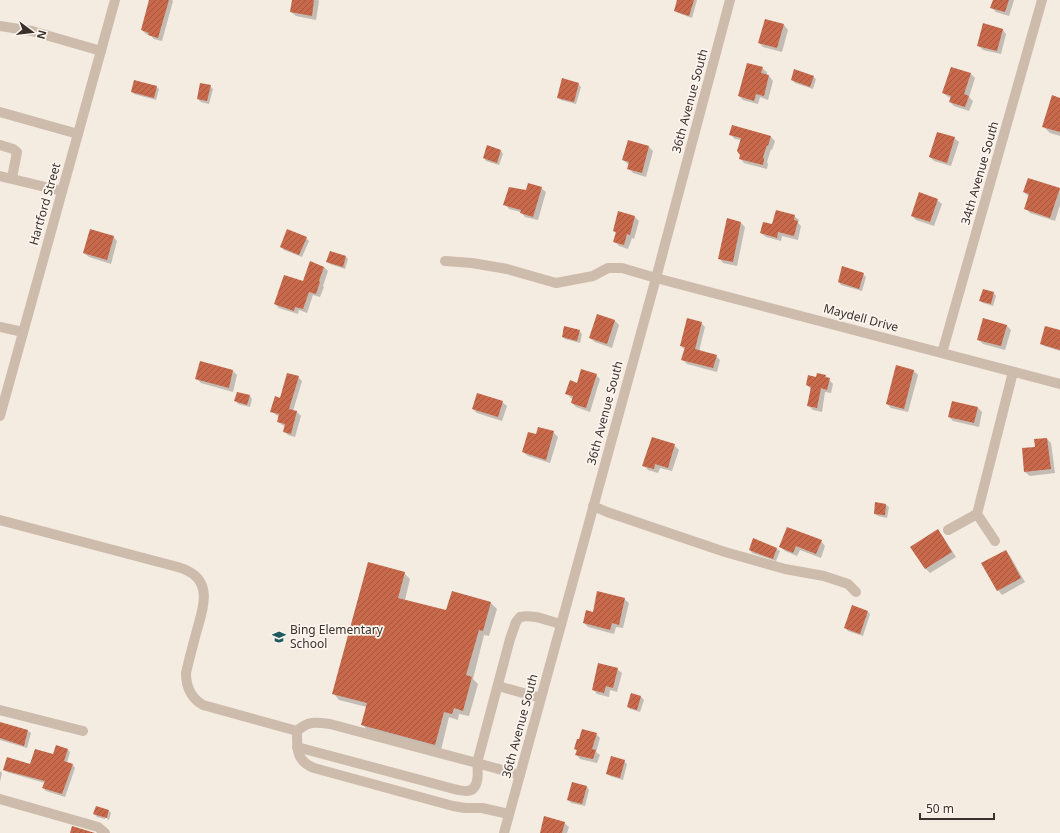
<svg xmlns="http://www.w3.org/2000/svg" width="1060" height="833" font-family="'Noto Sans',sans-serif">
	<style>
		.shadow { fill: #0003 }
		.building { fill: url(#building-hatch) }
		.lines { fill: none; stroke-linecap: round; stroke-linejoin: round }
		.minor { stroke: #cdbbac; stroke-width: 10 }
		.labels { text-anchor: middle; stroke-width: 3.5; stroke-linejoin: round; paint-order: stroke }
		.street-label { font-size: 12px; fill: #3b302b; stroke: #fbf5ee }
		.poi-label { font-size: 12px; fill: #3b302b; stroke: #fbf5ee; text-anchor: start }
	</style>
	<defs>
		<pattern id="building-hatch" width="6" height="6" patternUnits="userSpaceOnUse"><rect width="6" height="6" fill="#c8694b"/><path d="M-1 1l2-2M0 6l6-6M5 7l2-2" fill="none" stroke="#a4573f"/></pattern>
	</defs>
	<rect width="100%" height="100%" fill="#f4ebe1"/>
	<g class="shadow">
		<polygon points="150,0 172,0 173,1 162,41 154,39 151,36 146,34 142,30"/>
		<polygon points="294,0 318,0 319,1 316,20 296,16 291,12"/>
		<polygon points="678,0 697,0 692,18 678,13 675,11"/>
		<polygon points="994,0 1014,0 1009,16 996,12 991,7"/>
		<polygon points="784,25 788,30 782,52 763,47 759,43"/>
		<polygon points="1002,29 1006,34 1001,54 983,50 978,45"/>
		<polygon points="762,68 767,72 766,76 769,76 773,81 768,100 760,97 758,104 743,100 739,96"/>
		<polygon points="971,74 975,78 969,97 973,101 969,111 954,106 950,102 951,98 948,97 944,93"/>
		<polygon points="813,77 816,79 813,89 795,83 792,80"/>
		<polygon points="578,84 581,87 576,104 561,100 558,97"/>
		<polygon points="210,86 213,89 209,104 201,102 198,99"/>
		<polygon points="156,87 159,89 156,100 134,94 132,92"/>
		<polygon points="1060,99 1060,136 1050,133 1044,127"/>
		<polygon points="730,134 771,137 775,141 772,150 771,149 767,162 768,164 767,169 744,163 740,158 741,140 735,139"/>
		<polygon points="954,138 959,142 951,166 934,161 930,157"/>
		<polygon points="488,147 501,151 503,154 499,165 486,161 484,158"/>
		<polygon points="649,147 653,151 646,177 633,173 629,169 630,165 628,164 623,160"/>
		<polygon points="541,188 546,192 538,220 525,217 521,212 509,209 505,204 527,191"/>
		<polygon points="1060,189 1060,205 1055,221 1030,213 1026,209 1028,196 1024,192"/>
		<polygon points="937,200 942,204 934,226 916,220 912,216"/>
		<polygon points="794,216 799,220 798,223 801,226 798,240 782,236 781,241 766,237 761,233"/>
		<polygon points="635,217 639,221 634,239 632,238 628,249 619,246 615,242 617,234 614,231"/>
		<polygon points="727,220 741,223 745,227 737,266 723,263 719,258"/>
		<polygon points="113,236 117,241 111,264 89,257 84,253"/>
		<polygon points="306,238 309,241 302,257 284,250 281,247"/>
		<polygon points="346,257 348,259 345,269 330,264 327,262"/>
		<polygon points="310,263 324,267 328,271 323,286 324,287 320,297 313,295 307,313 299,310 298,314 279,308 275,304 303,282"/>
		<polygon points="863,274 866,277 862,291 841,285 839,282"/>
		<polygon points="994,293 996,296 993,306 983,303 980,301"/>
		<polygon points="614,320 619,325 612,348 595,342 590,338"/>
		<polygon points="701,323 705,327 699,351 716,356 720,360 717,372 687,364 683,360 685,350 681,346"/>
		<polygon points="1006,325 1011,330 1005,350 983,344 978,339"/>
		<polygon points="579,331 582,334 580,343 565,339 563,337"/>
		<polygon points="1060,331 1060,351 1044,346 1041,344"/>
		<polygon points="201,362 233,371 237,375 233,392 201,383 197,379"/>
		<polygon points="914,371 918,375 908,412 891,408 887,404"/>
		<polygon points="596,375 600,379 590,412 576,407 572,403 573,399 571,398 567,394 578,384"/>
		<polygon points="825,375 833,384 831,393 825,392 822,412 813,410 808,405 811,389 807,385 817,378"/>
		<polygon points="298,377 302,381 293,411 297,412 301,416 295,437 288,435 284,431 285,426 282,425 278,421 279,416 276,415 272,411"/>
		<polygon points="238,393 250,396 252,399 250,407 238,404 236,401"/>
		<polygon points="502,402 507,406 502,421 477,413 473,409"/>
		<polygon points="978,408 982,412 979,427 953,421 949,417"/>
		<polygon points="553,432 558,437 550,463 528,456 523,452 537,435"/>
		<polygon points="1047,439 1051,443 1055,473 1030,476 1025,472 1036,448"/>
		<polygon points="674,445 679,450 672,471 660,468 658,473 648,470 644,465"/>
		<polygon points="876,503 886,505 889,507 887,518 878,516 875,514"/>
		<polygon points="937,531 942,535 956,557 930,573 926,569 912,547"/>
		<polygon points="754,540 777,549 780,551 776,561 752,553 750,550"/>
		<polygon points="821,541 825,546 821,558 800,550 797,556 785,551 781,547"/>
		<polygon points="1006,551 1010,556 1025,582 1002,595 998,590"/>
		<polygon points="404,573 410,579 405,600 447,612 491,603 497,609 489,636 484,635 473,679 478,684 469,716 459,714 458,720 449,717 441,750 368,731 363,725 367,707 339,700 334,694"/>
		<polygon points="624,599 629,603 623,628 616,627 614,634 588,627 584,623 593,613"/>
		<polygon points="868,612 870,614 863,636 848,631 845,628"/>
		<polygon points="617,669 622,673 617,692 610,690 609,697 597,694 593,689"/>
		<polygon points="631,694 641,697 644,700 640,712 630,709 628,707"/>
		<polygon points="0,723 28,731 31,733 27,748 0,740"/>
		<polygon points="596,734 600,738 596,752 600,755 597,763 580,759 576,754 577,751 575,749"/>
		<polygon points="57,746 68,750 70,752 67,763 73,765 75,768 65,797 46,791 43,788 45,783 7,772 4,770 31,765 54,755"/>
		<polygon points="624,761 627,764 623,780 610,776 607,774"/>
		<polygon points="0,771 2,773 0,782"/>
		<polygon points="587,787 589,790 585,806 571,803 568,800"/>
		<polygon points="108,811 105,819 97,817 94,814"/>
		<polygon points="109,811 111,813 109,820 107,819"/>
		<polygon points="564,823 569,827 567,833 541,833"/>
	</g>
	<g class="building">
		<polygon points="149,0 169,0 158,38 148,35 149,33 141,30"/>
		<polygon points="292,0 314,0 312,16 290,12"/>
		<polygon points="677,0 694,0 689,16 674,11"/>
		<polygon points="993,0 1009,0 1005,12 990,8"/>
		<polygon points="765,19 784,24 777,48 758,43"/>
		<polygon points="983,23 1003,29 997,51 977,46"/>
		<polygon points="747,63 763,67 761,73 769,75 764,96 756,94 754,101 738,96"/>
		<polygon points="951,67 971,73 964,94 969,96 965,107 949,102 951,96 942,93"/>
		<polygon points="794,69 814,76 810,87 791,80"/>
		<polygon points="562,78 579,83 574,102 557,98"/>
		<polygon points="134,80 157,86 154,98 131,92"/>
		<polygon points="200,83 211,85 207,101 197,99"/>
		<polygon points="1052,95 1060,98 1060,132 1042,127"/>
		<polygon points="732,125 771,136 768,146 767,145 763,157 764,159 763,165 739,159 740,155 737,151 741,138 729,135"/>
		<polygon points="937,132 955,137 947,163 929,157"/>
		<polygon points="628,140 649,146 642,173 627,169 629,162 622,160"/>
		<polygon points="487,145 501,150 497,163 483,158"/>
		<polygon points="1028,178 1060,188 1050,218 1024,209 1029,194 1023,192"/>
		<polygon points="528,183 542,187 533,217 520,213 521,210 503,205 509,187 526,190"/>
		<polygon points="919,192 938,199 930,222 911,216"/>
		<polygon points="776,210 795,215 794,220 798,221 794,236 778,232 777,238 760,233 763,222 772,224"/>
		<polygon points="618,211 635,216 630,235 627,234 624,245 613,242 616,232 613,231"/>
		<polygon points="727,218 741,222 733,262 718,259"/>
		<polygon points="90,229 114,236 107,260 83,253"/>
		<polygon points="287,229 307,237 299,255 280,247"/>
		<polygon points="330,251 346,256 343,267 326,262"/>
		<polygon points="310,261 324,267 319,281 320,282 316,294 309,292 303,309 295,307 294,311 274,304 284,275 303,281"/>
		<polygon points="842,266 864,273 859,289 838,282"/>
		<polygon points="983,289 994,292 991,304 979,301"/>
		<polygon points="597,314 615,320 607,344 589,338"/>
		<polygon points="687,318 702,322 695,349 717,355 713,368 681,360 685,347 680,346"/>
		<polygon points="983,318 1007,325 1001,346 977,340"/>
		<polygon points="564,326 580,330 577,341 562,337"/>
		<polygon points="1045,326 1060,330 1060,350 1040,344"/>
		<polygon points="200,361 233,370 229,388 195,379"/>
		<polygon points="896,365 914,370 904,409 886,404"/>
		<polygon points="581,369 597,374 586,408 571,403 573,396 565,394 570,380 577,383"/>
		<polygon points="287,373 299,376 289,409 297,411 291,434 283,432 285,424 277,422 279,414 270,412 275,396 280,398"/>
		<polygon points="817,373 826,375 825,377 830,378 827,390 821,388 817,408 807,406 811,387 806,385 808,375 816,377"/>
		<polygon points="237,392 250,395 247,405 234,401"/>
		<polygon points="477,393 503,401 498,417 472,409"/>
		<polygon points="952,401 978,407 974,423 948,417"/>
		<polygon points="538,427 554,431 546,460 522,452 528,432 536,434"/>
		<polygon points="652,437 675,444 668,468 655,464 654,469 642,466"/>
		<polygon points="1047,438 1051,469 1024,472 1022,448 1035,447 1034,439"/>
		<polygon points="875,502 886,504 885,515 874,514"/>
		<polygon points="787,527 822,540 816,554 796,546 793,553 779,547"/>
		<polygon points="938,529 952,552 925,569 910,547"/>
		<polygon points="753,538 777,548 773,559 749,550"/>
		<polygon points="1006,550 1021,578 997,591 981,563"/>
		<polygon points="368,562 405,572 398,598 446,610 452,591 491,602 483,631 479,630 466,675 472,677 463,711 454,708 452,714 444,712 435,745 361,725 367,703 332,694"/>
		<polygon points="597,591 625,598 619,625 612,623 610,630 583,623 586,610 593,612"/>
		<polygon points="852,605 868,611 860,634 844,628"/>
		<polygon points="598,663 618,668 613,688 606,686 604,693 592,690"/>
		<polygon points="631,693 641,696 637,710 627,707"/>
		<polygon points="0,722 28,730 24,746 0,738"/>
		<polygon points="582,729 597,733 592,749 596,750 593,759 575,755 577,750 574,749 577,739 579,739"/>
		<polygon points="56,745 68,749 64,761 73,764 62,794 42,788 45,781 3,770 7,757 30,764 35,749 53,754"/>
		<polygon points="611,756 625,760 620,778 606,774"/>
		<polygon points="572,782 587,786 582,804 567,800"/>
		<polygon points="96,806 109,810 107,818 93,814"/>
		<polygon points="544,816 565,822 562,833 540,833"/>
		<polygon points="72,826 95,833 70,833"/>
	</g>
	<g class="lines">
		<g class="minor">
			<polyline points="0,26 32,31 101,51"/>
			<polyline points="0,112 78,134"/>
			<polyline points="0,145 13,149 17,152 12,178"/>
			<polyline points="0,176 62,191"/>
			<polyline points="445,261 472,263 507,269 556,283 593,276 608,268 622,268 656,278 1060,384"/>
			<polyline points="0,327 23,332"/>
			<polyline points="942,353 1042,0"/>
			<polyline points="0,416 115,0"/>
			<polyline points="593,506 607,512 725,552 785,569 824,576 848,584 856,592"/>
			<path d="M0 520 174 566C178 567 182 568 186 570 213 582 203 609 197 630 193 645 189 659 186 673 186 687 191 698 203 705L297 731C308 721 315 722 330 724L477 763C478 771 480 790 467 791 463 791 458 790 454 789L297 747"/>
			<polyline points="948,530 977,514"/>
			<polyline points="995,541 977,514 1013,372"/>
			<polyline points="498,686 541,698"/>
			<polyline points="0,710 83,731"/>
			<path d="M297 731C297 749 296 761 314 768L453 806 465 808H482L509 814"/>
			<path d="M520 775 477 763 510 639 516 622 520 617C534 614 548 621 561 624"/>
			<polyline points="0,799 98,827 105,833"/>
			<polyline points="504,833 656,278 730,0"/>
		</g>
	</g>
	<defs>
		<g id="school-bare" transform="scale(1.08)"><path d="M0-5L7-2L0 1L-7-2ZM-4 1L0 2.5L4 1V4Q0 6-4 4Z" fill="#1f5a5e" stroke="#fbf5ee" stroke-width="2.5" paint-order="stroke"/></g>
	</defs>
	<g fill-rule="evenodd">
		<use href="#school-bare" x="279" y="637"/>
	</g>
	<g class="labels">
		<g class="street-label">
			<text transform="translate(690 101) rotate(-75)" y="4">36th Avenue South</text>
			<text transform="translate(980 173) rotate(-74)" y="4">34th Avenue South</text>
			<text transform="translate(45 204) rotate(-74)" y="4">Hartford Street</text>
			<text transform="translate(861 318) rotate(15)" y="4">Maydell Drive</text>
			<text transform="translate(605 413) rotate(-75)" y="4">36th Avenue South</text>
			<text transform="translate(520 726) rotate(-75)" y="4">36th Avenue South</text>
		</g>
		<g class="poi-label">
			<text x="290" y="634">Bing Elementary<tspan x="290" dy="14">School</tspan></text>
		</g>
	</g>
	<g transform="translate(32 32) rotate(105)" stroke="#fbf5ee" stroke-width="3" paint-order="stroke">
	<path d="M0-3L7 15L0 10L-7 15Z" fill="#3b302b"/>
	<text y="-6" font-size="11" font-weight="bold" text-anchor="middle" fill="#3b302b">N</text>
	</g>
	<path d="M920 813v6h74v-6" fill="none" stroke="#3b302b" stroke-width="2"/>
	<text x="926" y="813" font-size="12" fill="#3b302b" stroke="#fbf5ee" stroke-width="3" paint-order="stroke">50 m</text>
</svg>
